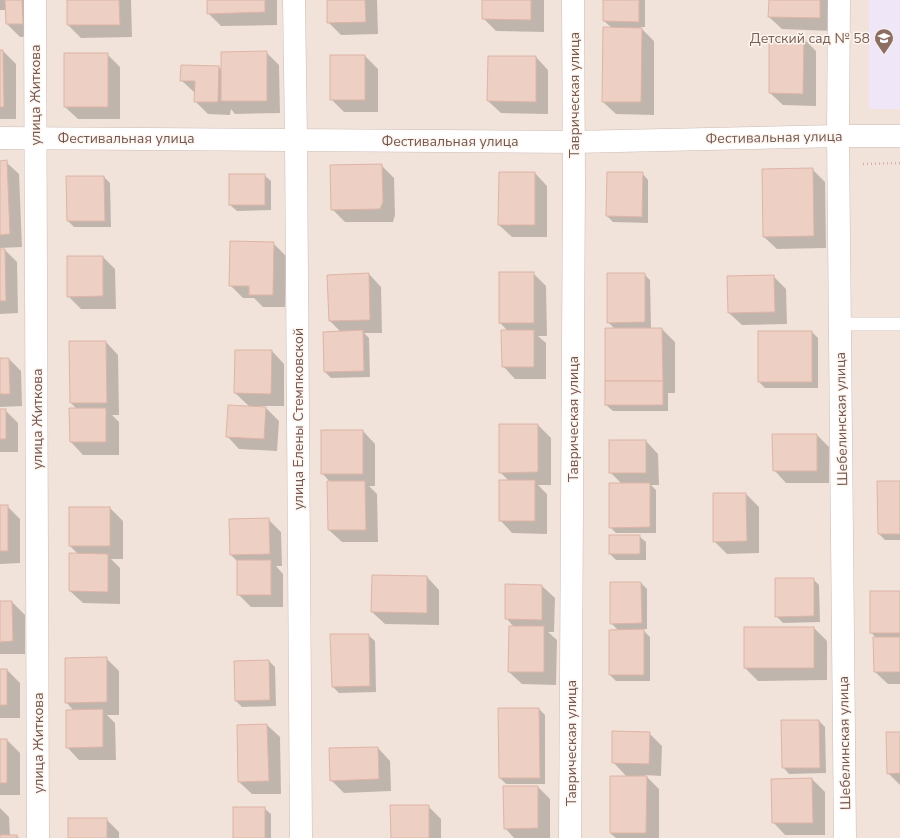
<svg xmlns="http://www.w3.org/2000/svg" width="900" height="838" font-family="'Nunito Sans',sans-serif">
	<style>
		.residential { fill: #f1e3d9 }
		.education { fill: #efe6f7 }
		.shadow { fill: #0003 }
		.building { fill: #edcfc4; stroke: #deb4a6 }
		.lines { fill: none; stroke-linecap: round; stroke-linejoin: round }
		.service-casing { stroke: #cebbb4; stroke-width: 14 }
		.minor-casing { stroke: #cebbb4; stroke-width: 23 }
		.path { stroke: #d2b2a7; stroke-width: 2.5; stroke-dasharray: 1 3; stroke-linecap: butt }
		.service { stroke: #fff; stroke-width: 13 }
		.minor { stroke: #fff; stroke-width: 22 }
		.labels { text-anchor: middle; stroke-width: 3; stroke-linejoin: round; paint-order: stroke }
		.education-label { font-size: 14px; fill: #785e54; stroke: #fdf6f0; text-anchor: end }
		.street-label { font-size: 14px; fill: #735750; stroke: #fdf6f0 }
	</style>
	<rect width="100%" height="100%" fill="#faf2ea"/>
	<rect class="residential" x="0" y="0" width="900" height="838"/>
	<rect class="education" x="869" y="0" width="31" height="109"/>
	<g class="shadow">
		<polygon points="0,0 35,0 35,36 20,37 7,24 7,10 0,10"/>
		<polygon points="68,0 131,0 131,1 132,37 81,38 68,25"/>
		<polygon points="208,0 277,0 277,25 221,26 208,13"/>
		<polygon points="328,0 377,0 378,34 341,35 328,22"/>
		<polygon points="483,0 544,0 544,32 496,31 483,18"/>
		<polygon points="604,0 645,0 645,27 640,27 654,41 654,115 616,114 603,102 612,28 604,21"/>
		<polygon points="770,0 833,0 832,31 782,29 769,17"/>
		<polygon points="803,38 816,51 816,106 783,105 770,93"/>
		<polygon points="0,51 3,51 16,64 16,119 0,119"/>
		<polygon points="266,52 279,65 280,113 235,114 231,109 230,115 208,114 195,101 195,93 181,80 219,67 222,70"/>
		<polygon points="107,54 120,67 120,119 78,119 65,107"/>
		<polygon points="365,56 378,69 378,112 344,112 331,99"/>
		<polygon points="536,57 548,70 548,114 501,113 488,101"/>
		<polygon points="0,162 6,162 19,174 22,247 0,248"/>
		<polygon points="381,165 394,178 395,215 393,222 345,222 332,209"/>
		<polygon points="812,169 825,182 826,248 777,249 764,237"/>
		<polygon points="535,173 547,186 547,237 512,237 499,225"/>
		<polygon points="608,173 642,173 648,180 648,223 613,222 607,216"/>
		<polygon points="264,175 271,181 271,210 237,211 230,205"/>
		<polygon points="67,177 104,177 110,183 111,227 74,227 68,221"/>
		<polygon points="273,243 286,256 285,307 263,307 254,298 243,298 230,285"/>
		<polygon points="0,250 5,250 17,262 18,313 0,314"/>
		<polygon points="103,257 115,269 116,309 81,309 68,296"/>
		<polygon points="533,273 546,286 547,336 538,336 546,343 546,379 515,379 503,366 508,331 500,323"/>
		<polygon points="369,274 381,287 382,333 364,333 369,338 370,377 331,378 325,372 341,332 330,321"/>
		<polygon points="644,274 650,280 651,329 662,329 675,342 675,393 668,393 668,411 613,411 606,405 615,329 608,322"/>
		<polygon points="773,276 786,289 787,324 742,325 729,313"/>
		<polygon points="812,332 818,338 818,388 765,388 759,382"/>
		<polygon points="106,342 118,355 119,415 112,415 119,422 119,455 83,455 71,442 77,409 71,403"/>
		<polygon points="272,351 284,364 284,406 252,406 252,407 266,408 279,421 277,451 239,449 227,436 250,407 235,393"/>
		<polygon points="0,359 9,359 21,371 22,406 0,407"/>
		<polygon points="0,410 5,410 18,423 18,452 0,452"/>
		<polygon points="538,425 551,438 551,485 538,485 547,494 547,534 512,533 500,520 509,481 500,472"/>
		<polygon points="363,431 375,444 375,486 369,486 377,494 378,542 342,542 329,530 330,482 322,473"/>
		<polygon points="817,435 829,447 829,483 786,483 774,470"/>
		<polygon points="646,441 658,454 659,485 651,485 656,490 656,533 616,533 610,527 622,484 610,472"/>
		<polygon points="900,482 900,540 885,540 879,534"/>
		<polygon points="714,494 746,494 759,507 759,553 727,554 714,541"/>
		<polygon points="0,506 7,506 20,519 20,563 0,564"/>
		<polygon points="110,508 123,521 123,559 111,559 120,568 120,604 83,603 70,591 79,555 70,546"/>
		<polygon points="268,519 281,532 282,566 276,566 283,574 283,607 251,607 238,594 238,562 231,555"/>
		<polygon points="639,536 646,542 646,560 616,560 610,554"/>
		<polygon points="427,577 439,590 439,625 385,624 372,612"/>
		<polygon points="813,579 819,585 820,622 783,623 776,616"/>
		<polygon points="641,583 647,589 647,629 642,629 650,637 650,681 616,681 610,675 610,631 619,631 611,623"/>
		<polygon points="506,585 542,586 555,598 554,632 548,632 557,640 556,685 522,684 509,672 514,627 506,618"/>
		<polygon points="900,592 900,684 888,684 875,672 876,638 871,632"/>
		<polygon points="0,602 12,602 25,615 25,654 0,654"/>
		<polygon points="814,628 827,641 827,680 758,681 745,668"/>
		<polygon points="368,635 375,641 376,692 339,693 333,687"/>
		<polygon points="106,658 119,671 119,715 107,715 115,723 116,760 79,760 67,747 74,711 66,702"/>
		<polygon points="269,661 275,667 276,706 242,707 236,701"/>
		<polygon points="0,670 7,670 20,683 20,718 0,718"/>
		<polygon points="499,709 539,709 545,715 545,784 506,784 500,778"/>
		<polygon points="782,721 819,721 825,727 826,773 789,774 783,767"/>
		<polygon points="267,725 280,737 281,794 252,794 239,782"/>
		<polygon points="649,733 662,746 661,776 645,775 659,789 659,838 616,838 610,833 627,777 613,762"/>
		<polygon points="900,733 900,785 888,773"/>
		<polygon points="0,740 7,740 20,753 20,795 0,795"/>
		<polygon points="378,748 390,761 391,791 344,793 331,780"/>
		<polygon points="812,779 825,792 825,835 785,835 773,822 772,780"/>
		<polygon points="538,787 550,799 550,838 514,838 505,828"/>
		<polygon points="428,806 441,819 441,838 392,838"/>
		<polygon points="0,808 9,817 10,836 17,836 19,838 0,838"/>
		<polygon points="264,808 271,814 271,838 234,838"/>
		<polygon points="106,819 119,832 119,838 69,838"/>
	</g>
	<g class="building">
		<polygon points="5,0 22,0 23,24 6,24"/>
		<polygon points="67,0 119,0 120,25 67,25"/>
		<polygon points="207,0 265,0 265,12 207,14"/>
		<polygon points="327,0 365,0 366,22 327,23"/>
		<polygon points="482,0 531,0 531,20 482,19"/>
		<polygon points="603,0 639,0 639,22 603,21"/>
		<polygon points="769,0 820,0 820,18 768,17"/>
		<polygon points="603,27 642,28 641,102 602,102"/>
		<polygon points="769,37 804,38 803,94 769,93"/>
		<polygon points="0,50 3,50 4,107 0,107"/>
		<polygon points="267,51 267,101 221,101 221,52"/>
		<rect x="64" y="53" width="44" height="54"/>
		<rect x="330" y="55" width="35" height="45"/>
		<polygon points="488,56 536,56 536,102 487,101"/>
		<polygon points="181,65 219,66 218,102 194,102 195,81 180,81"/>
		<polygon points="7,160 10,234 0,235 0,161"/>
		<polygon points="382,164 383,202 380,209 331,210 330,165"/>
		<polygon points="813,168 814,236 763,237 762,169"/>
		<polygon points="499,172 535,172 535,225 498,225"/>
		<polygon points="607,172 643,172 642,217 606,216"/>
		<rect x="229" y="174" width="36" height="31"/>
		<polygon points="66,176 104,176 105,221 67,221"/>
		<polygon points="230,241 274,242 273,295 249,295 249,286 229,286"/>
		<polygon points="0,249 5,249 6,301 0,301"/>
		<polygon points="67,256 103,256 103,296 67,297"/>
		<rect x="499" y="272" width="35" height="51"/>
		<polygon points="369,273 370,320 329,321 327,275"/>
		<polygon points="607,273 645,273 645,322 607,323"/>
		<polygon points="774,275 775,312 728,313 727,276"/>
		<polygon points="605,328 662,328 663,381 605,381"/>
		<polygon points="363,330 364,371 324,372 323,332"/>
		<polygon points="501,330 534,330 534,367 502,367"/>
		<rect x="758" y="331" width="54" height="51"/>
		<polygon points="69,341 106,341 107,403 70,403"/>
		<polygon points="235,350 272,350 271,394 234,393"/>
		<polygon points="0,358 9,358 10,394 0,394"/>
		<rect x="605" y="381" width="58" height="24"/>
		<polygon points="228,405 266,407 264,439 226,437"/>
		<polygon points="69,408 106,408 106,442 70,442"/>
		<rect x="0" y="409" width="6" height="30"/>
		<polygon points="499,424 538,424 538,472 499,473"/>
		<rect x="321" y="430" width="42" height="44"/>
		<polygon points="772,434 817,434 817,471 773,471"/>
		<rect x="609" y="440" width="37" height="33"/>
		<rect x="499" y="480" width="36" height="41"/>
		<polygon points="327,481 365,481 366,530 328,530"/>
		<polygon points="877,481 900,481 900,534 878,534"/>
		<polygon points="609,483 650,483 650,527 609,528"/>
		<polygon points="713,493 746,493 747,541 713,542"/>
		<rect x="0" y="505" width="8" height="46"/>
		<rect x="69" y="507" width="41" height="39"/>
		<polygon points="269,518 270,554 230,555 229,519"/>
		<rect x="609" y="535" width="31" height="19"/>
		<polygon points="69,553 108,554 108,592 69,591"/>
		<rect x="237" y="560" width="34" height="35"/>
		<polygon points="372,575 427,576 427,613 371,612"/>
		<polygon points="775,578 814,578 814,616 775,617"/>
		<polygon points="610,582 641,582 642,623 610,624"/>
		<polygon points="505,584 542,585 542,620 505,619"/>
		<rect x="870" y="591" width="30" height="42"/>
		<polygon points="0,601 12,601 13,641 0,642"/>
		<polygon points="509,626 544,626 544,672 508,672"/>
		<rect x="744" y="627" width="70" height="41"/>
		<polygon points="644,629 644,675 609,675 609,630"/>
		<polygon points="330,634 369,634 370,686 332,687"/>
		<polygon points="873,637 900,637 900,672 874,672"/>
		<polygon points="107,657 107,702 65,703 65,658"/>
		<polygon points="269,660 270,700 235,701 234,661"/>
		<rect x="0" y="669" width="7" height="36"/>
		<polygon points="498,708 539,708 540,778 499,778"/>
		<polygon points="103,709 103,747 66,748 66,710"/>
		<polygon points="781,720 819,720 820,768 782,768"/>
		<polygon points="267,724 269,781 238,782 237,725"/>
		<polygon points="612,731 650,732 649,764 612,763"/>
		<polygon points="886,732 900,732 900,773 887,774"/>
		<rect x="0" y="739" width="7" height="44"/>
		<polygon points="378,747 379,779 330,781 329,748"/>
		<polygon points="610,776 647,776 646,833 610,833"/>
		<polygon points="812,778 813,823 772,823 771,779"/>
		<polygon points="503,786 538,786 538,828 504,829"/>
		<polygon points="390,805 429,805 429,838 391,838"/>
		<rect x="233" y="807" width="32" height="31"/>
		<rect x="68" y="818" width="39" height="20"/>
		<rect x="0" y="835" width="17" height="3"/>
	</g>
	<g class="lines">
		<g class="service-casing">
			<polyline id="service" points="840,324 900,324"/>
		</g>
		<g class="minor-casing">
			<g id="minor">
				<polyline points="35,0 38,838"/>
				<polyline points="294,0 296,139 301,838"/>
				<polyline points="839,0 838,136 845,838"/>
				<polyline points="0,138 574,142 838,136 900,136"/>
				<polyline points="570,838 574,182 573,0"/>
			</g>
		</g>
		<polyline class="path" points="863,164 900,163"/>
		<use href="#service" class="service"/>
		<use href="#minor" class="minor"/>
	</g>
	<defs>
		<g id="school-pin" transform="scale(1)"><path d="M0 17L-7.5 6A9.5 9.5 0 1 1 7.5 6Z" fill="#8d6e63" stroke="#fdf6f0"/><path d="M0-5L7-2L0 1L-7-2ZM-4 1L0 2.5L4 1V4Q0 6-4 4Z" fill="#fff"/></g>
	</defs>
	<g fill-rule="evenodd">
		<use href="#school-pin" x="884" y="38"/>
	</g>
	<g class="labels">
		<g class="education-label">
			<text x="870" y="43">Детский сад № 58</text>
		</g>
		<g class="street-label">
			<text transform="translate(35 95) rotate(-90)" y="5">улица Житкова</text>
			<text transform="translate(574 95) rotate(-90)" y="5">Таврическая улица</text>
			<text transform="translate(774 137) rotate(-1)" y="5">Фестивальная улица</text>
			<text x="126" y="143">Фестивальная улица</text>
			<text x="450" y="146">Фестивальная улица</text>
			<text transform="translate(37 419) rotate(-90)" y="5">улица Житкова</text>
			<text transform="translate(298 419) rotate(-90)" y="5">улица Елены Стемпковской</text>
			<text transform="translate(573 419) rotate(-90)" y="5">Таврическая улица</text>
			<text transform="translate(841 419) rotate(-91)" y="5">Шебелинская улица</text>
			<text transform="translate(38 743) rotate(-90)" y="5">улица Житкова</text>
			<text transform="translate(571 743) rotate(-90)" y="5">Таврическая улица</text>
			<text transform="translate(844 743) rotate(-91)" y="5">Шебелинская улица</text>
		</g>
	</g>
</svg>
